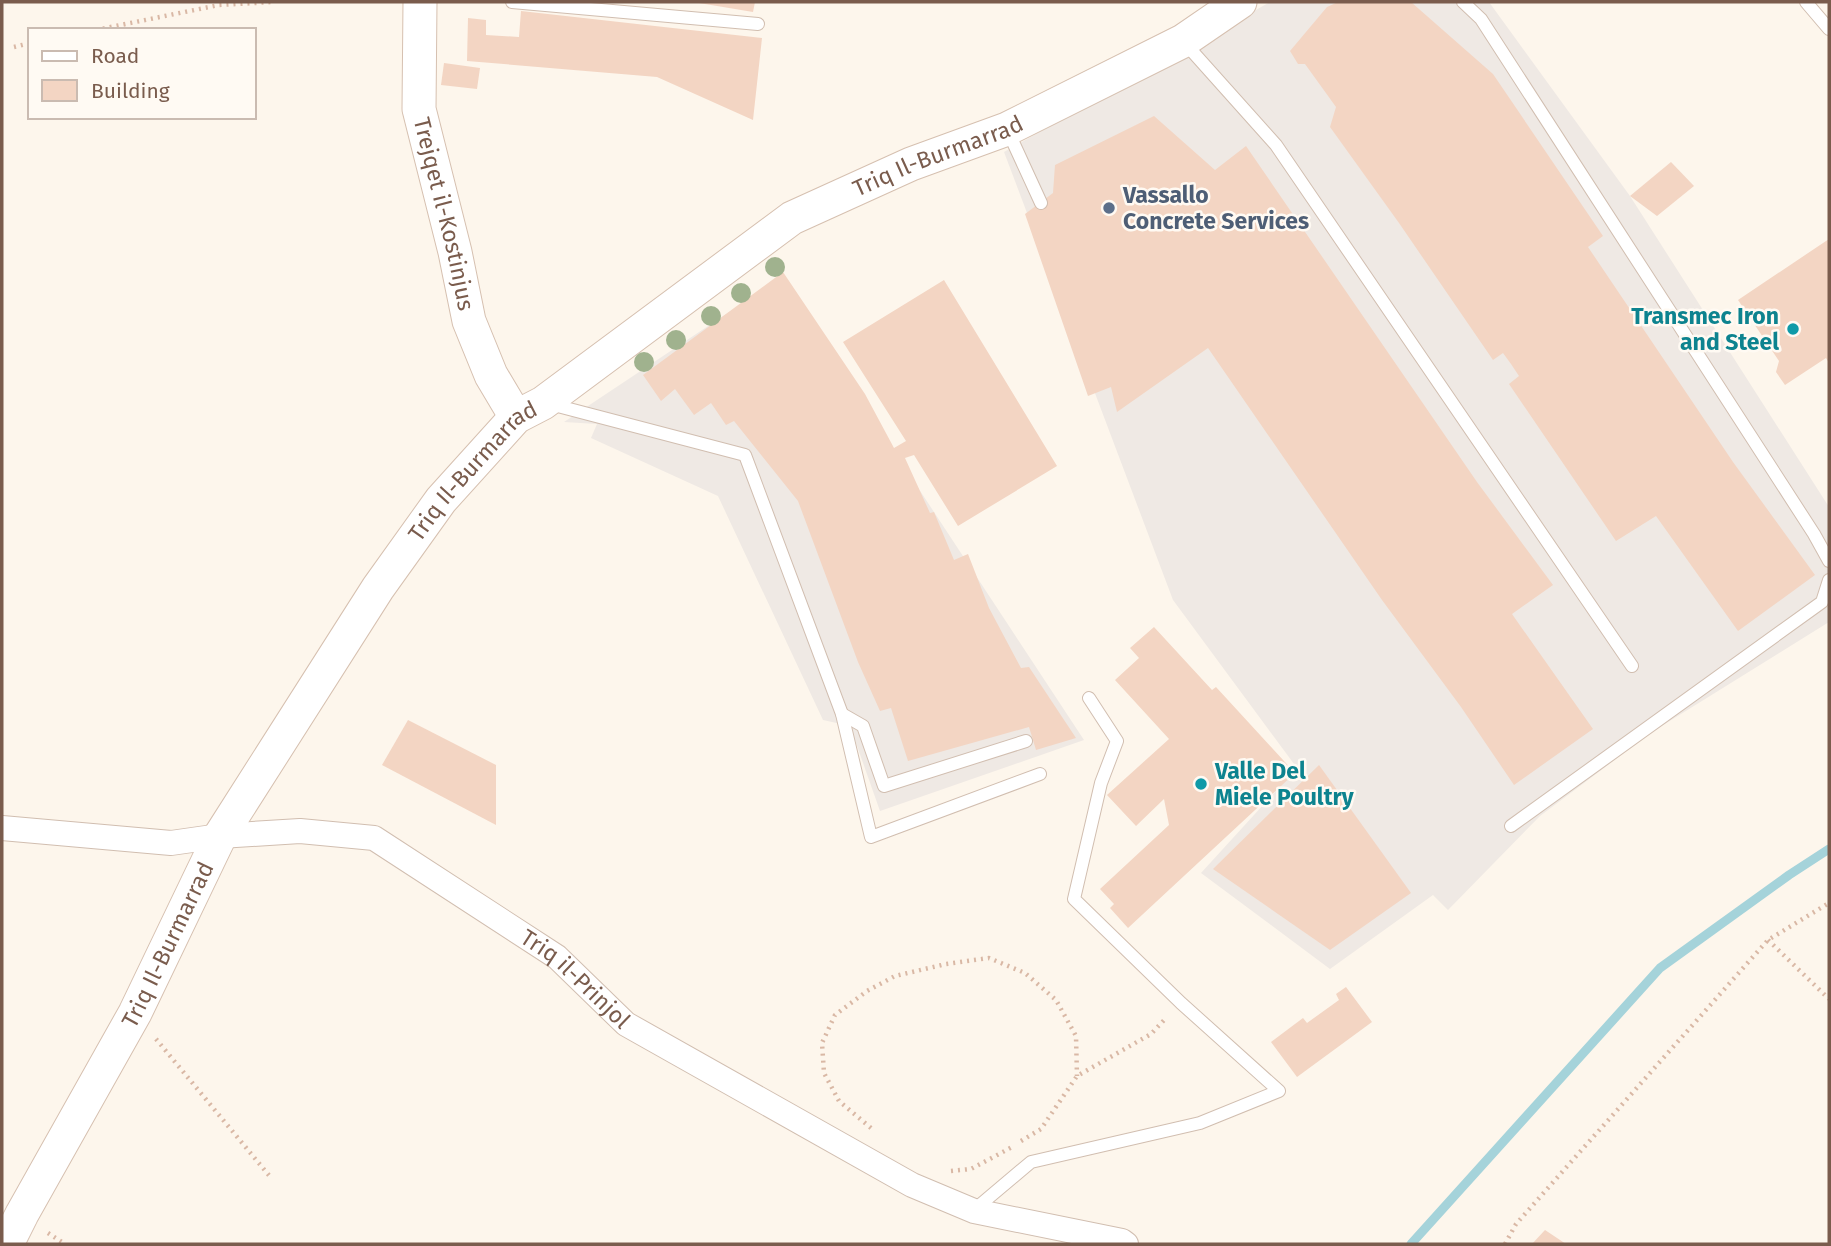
<svg xmlns="http://www.w3.org/2000/svg" width="1831" height="1246" font-family="'Fira Sans',sans-serif">
	<style>
		.industrial { fill: #efe9e4 }
		.lines { fill: none; stroke-linecap: round; stroke-linejoin: round }
		.stream { stroke: #a5d3da; stroke-width: 9 }
		.building { fill: #f3d5c3 }
		.lane-casing { stroke: #d1beb0; stroke-width: 14 }
		.street-casing { stroke: #d1beb0; stroke-width: 26 }
		.secondary-casing { stroke: #d6c0b0; stroke-width: 35 }
		.path { stroke: #d9b8a5; stroke-width: 4.5; stroke-dasharray: 2 5; stroke-linecap: butt }
		.lane { stroke: #fff; stroke-width: 12 }
		.street { stroke: #fff; stroke-width: 24 }
		.secondary { stroke: #fff; stroke-width: 33 }
		.tree { fill: #a0b28e }
		.service-dot { fill: #5c6f8a; stroke: #fffaf3; stroke-width: 2.5 }
		.culture-dot { fill: #0f9aa8; stroke: #fffaf3; stroke-width: 2.5 }
		.labels { text-anchor: middle; stroke-width: 5; stroke-linejoin: round; paint-order: stroke }
		.street-label { font-size: 23px; fill: #7a5c4d; stroke: #fffaf3 }
		.service-label { font-size: 23px; font-weight: bold; fill: #4e5e75; stroke: #fffaf3; text-anchor: start }
		.culture-label { font-size: 23px; font-weight: bold; fill: #0d838f; stroke: #fffaf3; text-anchor: end }
	</style>
	<rect width="100%" height="100%" fill="#fdf6ec"/>
	<g class="industrial">
		<polygon points="1270,2 1489,2 1630,196 1829,507 1829,622 1652,732 1540,816 1448,910 1433,895 1330,969 1201,873 1297,768 1173,600 1004,152"/>
		<polygon points="780,278 1084,740 880,811 850,726 823,720 718,496 591,438 597,424 564,422"/>
	</g>
	<g class="lines">
		<polyline class="stream" points="1411,1244 1660,968 1789,875 1829,849"/>
	</g>
	<g class="building">
		<polygon points="693,2 755,2 753,12"/>
		<polygon points="1338,2 1411,2 1493,74 1603,236 1588,247 1733,462 1815,575 1738,631 1656,516 1616,541 1509,384 1519,376 1511,364 1503,353 1493,360 1399,223 1330,127 1336,107 1305,64 1298,64 1290,51 1327,7"/>
		<polygon points="521,11 762,38 753,120 657,77 467,61 468,18 486,20 486,35 519,37"/>
		<polygon points="444,63 480,68 477,89 441,85"/>
		<polygon points="1154,116 1215,170 1246,146 1477,482 1553,585 1512,614 1593,729 1514,785 1461,707 1382,600 1208,348 1117,412 1111,387 1088,396 1025,214 1053,193 1055,165"/>
		<polygon points="1671,162 1694,186 1657,216 1630,196"/>
		<polygon points="1829,239 1829,363 1826,358 1785,385 1776,372 1779,361 1738,300"/>
		<polygon points="783,272 865,394 894,448 906,441 843,342 944,280 1057,466 958,526 914,455 905,458 930,513 934,512 954,560 968,554 989,608 1021,668 1029,667 1076,738 1036,750 1029,727 908,761 891,708 880,711 858,662 798,501 734,421 726,425 711,403 694,415 675,389 661,401 643,375"/>
		<polygon points="1154,627 1212,690 1216,687 1295,773 1128,928 1110,908 1114,904 1100,889 1169,825 1164,799 1136,826 1107,795 1169,739 1115,680 1139,658 1130,648"/>
		<polygon points="408,720 496,765 496,825 382,765"/>
		<polygon points="1319,765 1411,893 1330,950 1213,869"/>
		<polygon points="1346,987 1372,1022 1297,1077 1271,1042 1303,1018 1307,1023 1339,1000 1336,994"/>
		<polygon points="1545,1230 1566,1244 1532,1244"/>
	</g>
	<g class="lines">
		<g class="lane-casing">
			<g id="lane">
				<polyline points="512,2 758,24"/>
				<polyline points="1463,2 1481,19 1814,534 1829,561"/>
				<polyline points="1806,2 1829,29"/>
				<polyline points="1183,41 1276,145 1632,666"/>
				<polyline points="1007,129 1041,203"/>
				<polyline points="550,404 745,455 842,714 871,837 1040,774"/>
				<polyline points="842,714 863,726 884,786 1026,741"/>
				<polyline points="1511,826 1822,602 1829,580"/>
				<polyline points="974,1210 1031,1162 1200,1123 1279,1091 1181,1003 1074,899 1101,783 1117,741 1089,698"/>
			</g>
		</g>
		<g class="street-casing">
			<g id="street">
				<path id="s1" d="M2 828 171 843 220 836 300 831 374 838 557 957 626 1024 912 1185 974 1211 1122 1241 1126 1244"/>
			</g>
		</g>
		<g class="secondary-casing">
			<g id="secondary">
				<path id="s2" d="M420 2 419 109 455 252 469 321 491 375 516 417"/>
				<path id="s3" d="M7 1244 22 1214 135 1013 220 836 378 588 441 500 516 417 543 403 792 218 911 164 1007 129 1183 41 1240 2"/>
			</g>
		</g>
		<g class="path">
			<polyline points="96,30 219,5 272,2"/>
			<polyline points="14,47 30,43"/>
			<polyline points="1768,940 1829,999"/>
			<polyline points="156,1039 272,1179"/>
			<polyline points="871,1128 839,1101 824,1073 822,1043 835,1015 867,991 895,976 946,964 989,958 1025,973 1056,1000 1076,1036 1077,1076"/>
			<polyline points="1021,1141 1041,1129 1077,1076 1151,1034 1166,1018"/>
			<polyline points="951,1171 971,1169 1014,1146"/>
			<polyline points="48,1233 65,1244"/>
			<polyline points="1505,1244 1516,1224 1768,940 1829,903"/>
		</g>
		<use href="#lane" class="lane"/>
		<use href="#street" class="street"/>
		<use href="#secondary" class="secondary"/>
	</g>
	<g class="tree">
		<circle cx="775" cy="267" r="10"/>
		<circle cx="741" cy="293" r="10"/>
		<circle cx="711" cy="316" r="10"/>
		<circle cx="676" cy="340" r="10"/>
		<circle cx="644" cy="362" r="10"/>
	</g>
	<circle class="service-dot" cx="1109" cy="208" r="7"/>
	<g class="culture-dot">
		<circle cx="1793" cy="329" r="7"/>
		<circle cx="1201" cy="784" r="7"/>
	</g>
	<g class="labels">
		<g class="street-label">
			<text dy="8" stroke="none"><textPath href="#s3" startOffset="1474">Triq Il-Burmarrad</textPath></text>
			<text dy="8" stroke="none"><textPath href="#s2" startOffset="215">Trejqet il-Kostinjus</textPath></text>
			<text dy="8" stroke="none"><textPath href="#s3" startOffset="906">Triq Il-Burmarrad</textPath></text>
			<text dy="8" stroke="none"><textPath href="#s3" startOffset="340">Triq Il-Burmarrad</textPath></text>
			<text dy="8" stroke="none"><textPath href="#s1" startOffset="620">Triq il-Prinjol</textPath></text>
		</g>
		<g class="service-label">
			<text x="1123" y="203">Vassallo<tspan x="1123" dy="26">Concrete Services</tspan></text>
		</g>
		<g class="culture-label">
			<text x="1779" y="324">Transmec Iron<tspan x="1779" dy="26">and Steel</tspan></text>
			<text x="1215" y="779" text-anchor="start">Valle Del<tspan x="1215" dy="26">Miele Poultry</tspan></text>
		</g>
	</g>
	<rect width="1831" height="1246" fill="none" stroke="#7a5c4d" stroke-width="7"/>
	<rect x="28" y="28" width="228" height="91" fill="#fffaf3" stroke="#cabbb1" stroke-width="2"/>
	<rect x="42" y="51" width="35" height="10" fill="#ffffff" stroke="#cabbb1" stroke-width="2"/>
	<text x="91" y="63" font-size="21" fill="#7a5c4d">Road</text>
	<rect x="42" y="80" width="35" height="21" fill="#f3d5c3" stroke="#cabbb1" stroke-width="2"/>
	<text x="91" y="98" font-size="21" fill="#7a5c4d">Building</text>
</svg>
